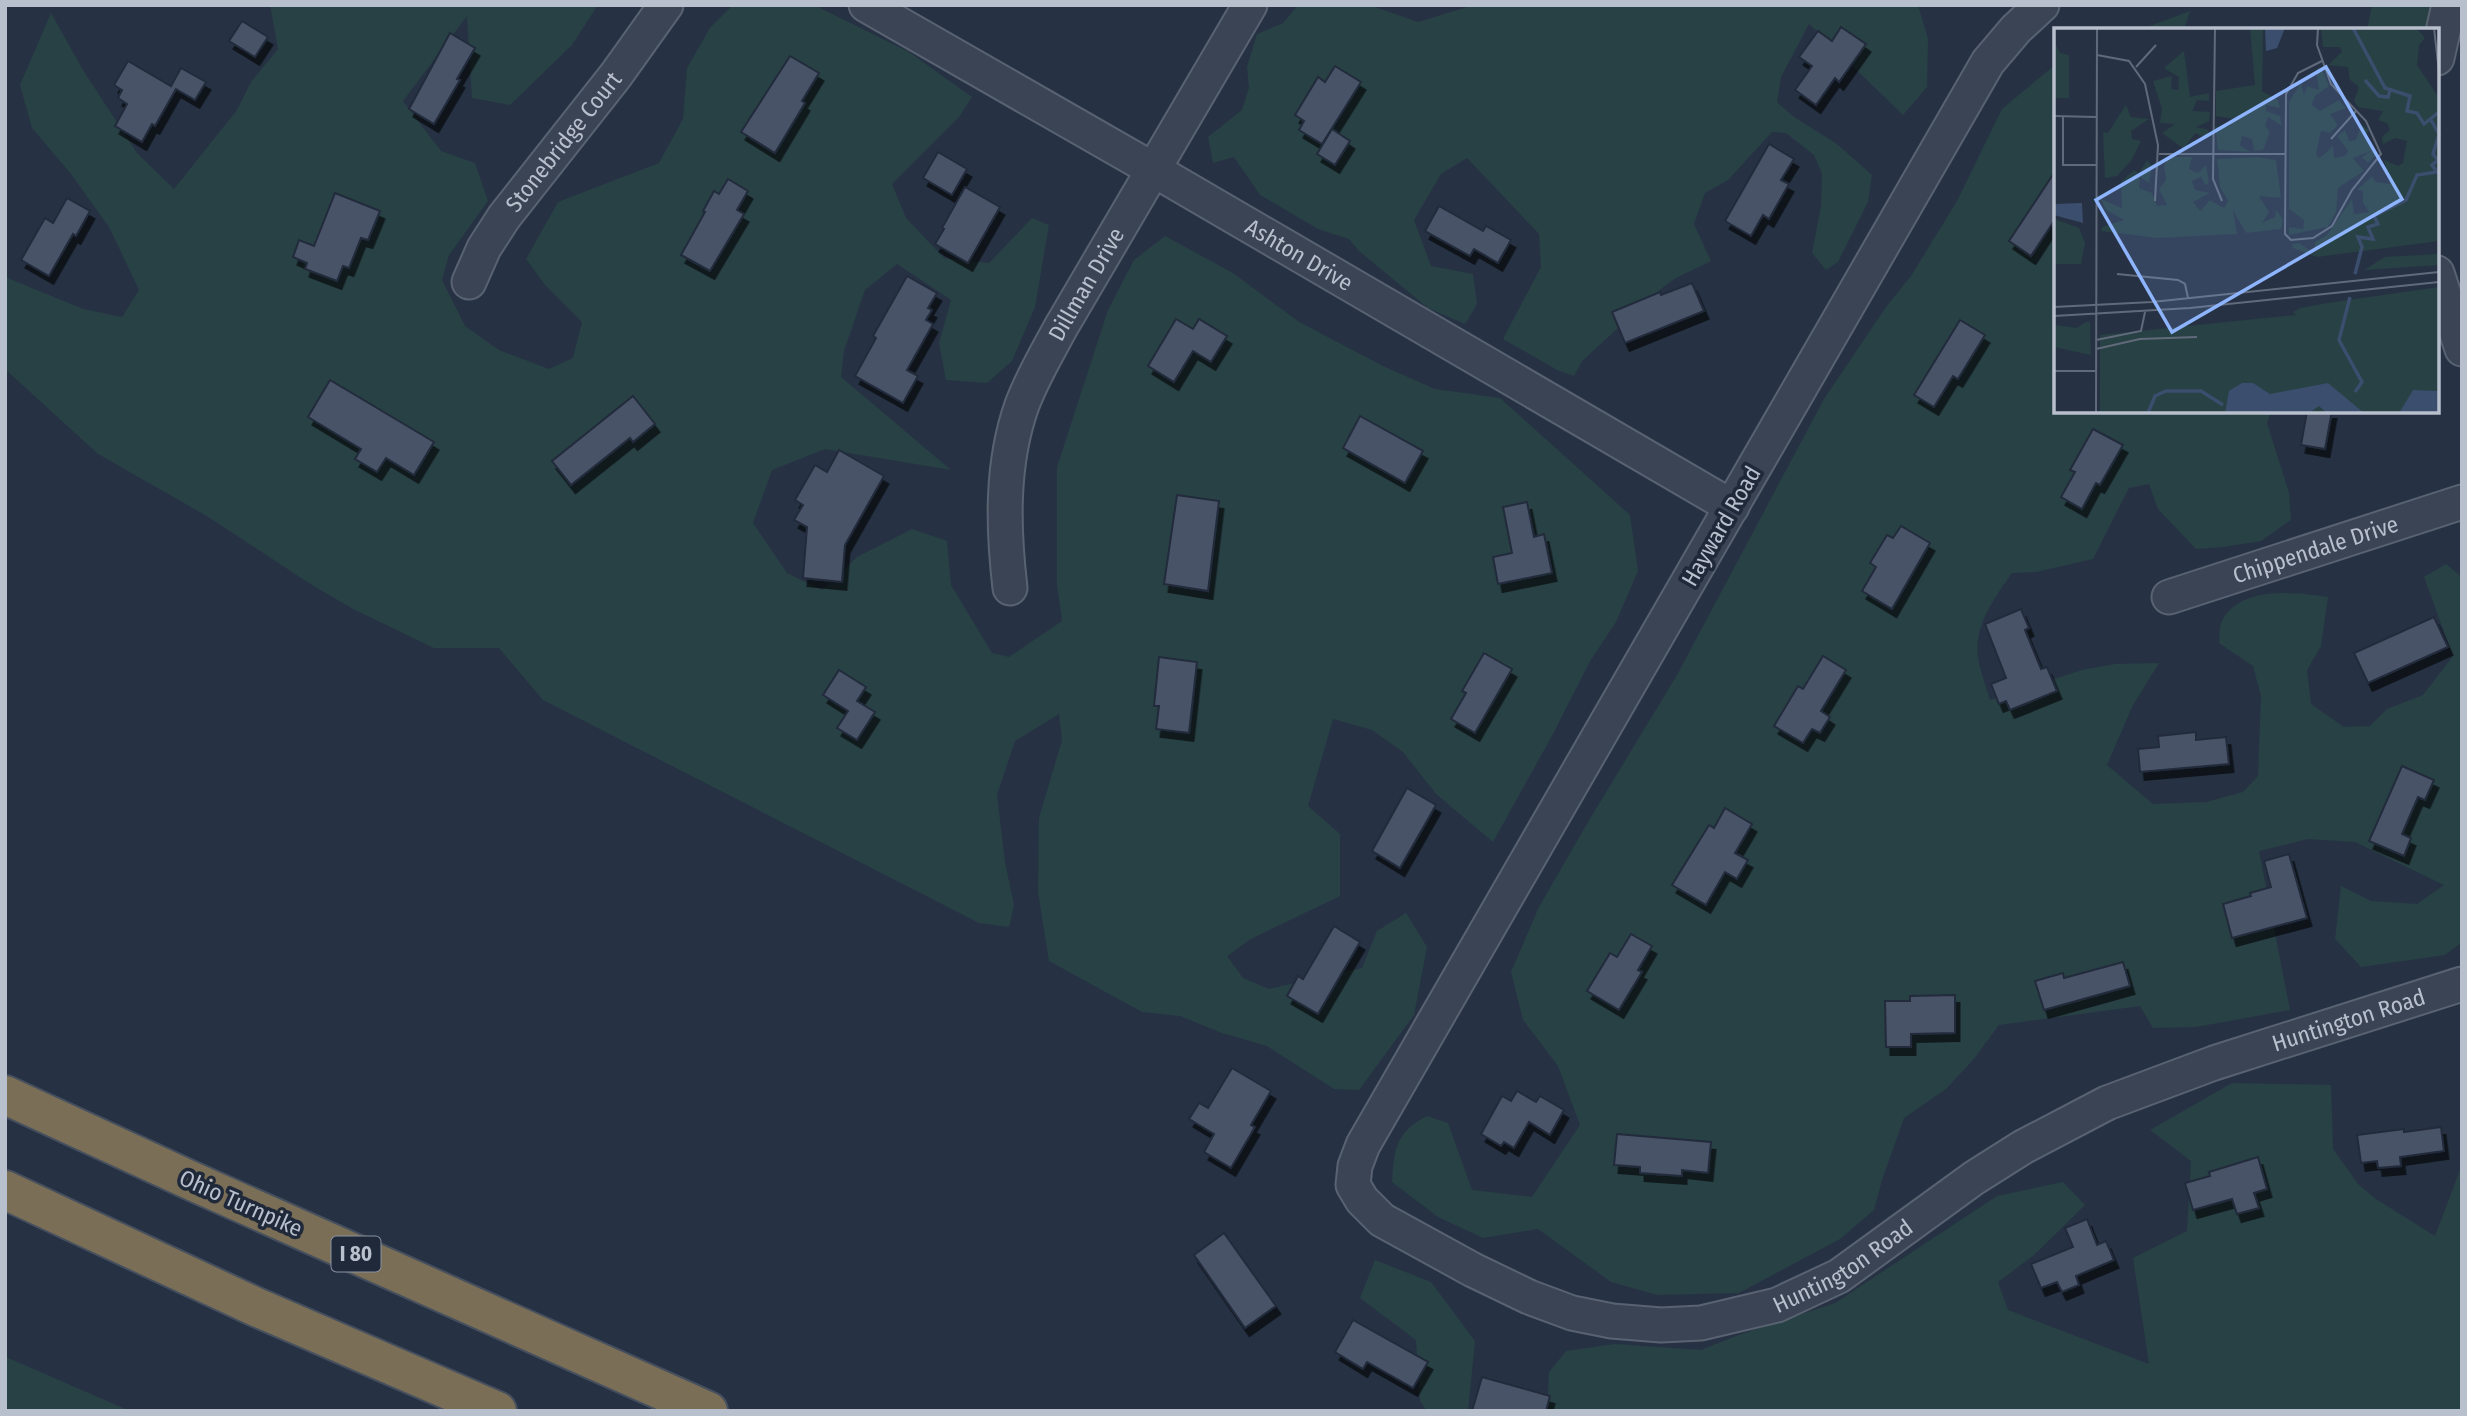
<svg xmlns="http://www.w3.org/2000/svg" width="2467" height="1416" font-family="'Fira Sans Condensed',sans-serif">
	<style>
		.green { fill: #284145 }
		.building { fill: #485368; stroke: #212b3b; stroke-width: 2; filter: url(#shadow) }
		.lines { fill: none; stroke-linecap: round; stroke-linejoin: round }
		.minor-casing { stroke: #596271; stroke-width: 37 }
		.highway-casing { stroke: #454f5e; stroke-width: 42 }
		.minor { stroke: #3a4454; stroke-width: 33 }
		.highway { stroke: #7a6e57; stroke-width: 38 }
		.labels { text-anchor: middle; stroke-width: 7; stroke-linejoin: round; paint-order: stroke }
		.shield { fill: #1f2939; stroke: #8a92a1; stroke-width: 2 }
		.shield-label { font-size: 21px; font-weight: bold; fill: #b8bfcd }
		.street-label { font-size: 23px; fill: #b8bfcd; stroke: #1f2939 }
		.inset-river { fill: none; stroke: #3b4e6d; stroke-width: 3.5 }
		.inset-road { fill: none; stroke: #606a7b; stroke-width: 2 }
		.view { fill: #8db4fd; fill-opacity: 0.15; stroke: #8db4fd; stroke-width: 3.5 }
		.inset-edge { fill: none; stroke: #b8bfcd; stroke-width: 3.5 }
	</style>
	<defs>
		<filter id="shadow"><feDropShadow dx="4.5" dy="8" stdDeviation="0" flood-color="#0009"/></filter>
	</defs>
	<rect width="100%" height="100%" fill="#263244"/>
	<g class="green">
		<polygon points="270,5 598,5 572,45 510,105 472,98 467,16 403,101 441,151 475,163 488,201 449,255 442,280 465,326 499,350 549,369 573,358 582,322 546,286 526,259 558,202 659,163 683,119 687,68 710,28 733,5 814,5 909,52 972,97 959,117 892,184 906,218 944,258 989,263 1032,218 1049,225 1035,307 1012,361 987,383 946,380 939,343 951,300 897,264 865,290 844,351 841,377 951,470 825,449 772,470 753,523 787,573 822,590 857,557 912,529 947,541 951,585 992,653 1009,657 1062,621 1057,584 1057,467 1108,310 1134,260 1165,236 1233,273 1299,322 1385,367 1435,389 1500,398 1630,515 1638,571 1616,622 1589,663 1553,734 1493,842 1436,794 1403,752 1372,730 1333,719 1308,806 1340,834 1340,896 1251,939 1227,956 1243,978 1269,989 1362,968 1377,931 1406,913 1427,947 1414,1015 1359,1090 1334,1089 1267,1046 1222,1033 1180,1016 1142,1012 1049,961 1038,892 1039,818 1062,740 1059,714 1015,741 997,795 1005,862 1014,905 1009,927 979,923 543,700 499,648 434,648 353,609 312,585 205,515 98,454 5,369 5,277 83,309 122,317 139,290 109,227 71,174 32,128 20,85 51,13 83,70 137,153 174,189 237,110 251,82 278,49"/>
		<polygon points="1298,5 1369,5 1418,22 1474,5 1918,5 1928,39 1927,87 1903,115 1809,24 1781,77 1777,102 1794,117 1837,144 1872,175 1868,202 1838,262 1826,270 1812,253 1821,206 1822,174 1814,155 1786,133 1772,132 1728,180 1705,193 1694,224 1711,261 1676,278 1662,288 1582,361 1574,376 1557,370 1503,339 1541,267 1539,234 1467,158 1441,174 1414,220 1431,266 1473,274 1477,304 1465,324 1428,308 1359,251 1349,239 1318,229 1260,195 1234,157 1213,163 1208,137 1242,110 1249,88 1247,67 1257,34 1283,23"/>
		<polygon points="2372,5 2435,5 2435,30 2367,30"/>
		<polygon points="2190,11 2184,30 2139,30"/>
		<path d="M2056 64V411H2271L2267 423 2289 493 2291 520 2261 541 2223 547 2196 549 2158 509 2149 484 2129 488 2093 559 2036 572 2012 573C1994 599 1974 625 1978 657 1980 671 1986 686 1990 700L2082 670 2115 664 2159 663 2132 707 2107 765 2153 804 2206 802 2243 792 2258 776 2261 696 2253 666 2219 643C2220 637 2219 626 2222 621 2240 585 2296 592 2328 597L2321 646 2307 670 2311 704 2344 727 2370 726 2387 709 2423 695 2453 656 2424 577 2446 564 2462 577V942L2445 955 2361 967 2335 939 2341 886 2371 901 2417 904 2444 885 2355 842 2308 839 2259 851 2290 1010 2196 1027 2153 1028 2140 1006 1999 1025 1973 1060 1946 1089 1904 1118 1882 1180 1874 1210 1840 1239 1739 1293 1657 1295 1611 1282 1538 1229 1483 1238 1438 1217 1392 1182C1394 1148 1396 1132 1427 1116L1448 1123 1472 1190 1532 1197 1580 1125 1558 1066 1523 1020 1511 972 1539 907 1588 822 1677 675 1824 399 1886 307 1911 276 1957 201 2002 109Z"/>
		<polygon points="2232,1083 2331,1085 2333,1149 2358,1184 2376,1199 2435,1236 2462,1165 2462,1411 1547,1411 1549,1372 1566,1351 1615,1344 1701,1350 1736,1336 1835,1303 1997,1196 2063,1182 2085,1205 2034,1255 1998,1282 2008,1310 2149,1364 2133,1258 2187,1231 2191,1161 2150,1130"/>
		<polygon points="1375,1260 1431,1282 1475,1341 1468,1411 1427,1411 1420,1401 1416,1340 1360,1298"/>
		<polygon points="5,1357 15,1361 130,1411 5,1411"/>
	</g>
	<g class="building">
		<polygon points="242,21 268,37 255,57 229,41"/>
		<polygon points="1841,27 1866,44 1839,82 1835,78 1816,105 1795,90 1812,66 1799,57 1818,31 1832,41"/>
		<polygon points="450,33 475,48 457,79 460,80 434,124 409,109"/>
		<polygon points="790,56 819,73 802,101 805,103 775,153 741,132"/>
		<polygon points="128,61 171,86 181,68 206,82 195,100 176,89 155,126 152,124 142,142 115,126 127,104 118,98 122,90 114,85"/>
		<polygon points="1335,66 1361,82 1322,144 1299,130 1304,121 1295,115 1318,77 1325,82"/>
		<polygon points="1332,129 1350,141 1335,165 1317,154"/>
		<polygon points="1769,144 1794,159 1781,180 1789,184 1769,219 1763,215 1751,236 1725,221"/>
		<polygon points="938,152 967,169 952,195 923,178"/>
		<polygon points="2056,170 2056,218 2031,256 2009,241"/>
		<polygon points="728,179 748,191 737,210 744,214 710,271 681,255 705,212 703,211 714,191 719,194"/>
		<polygon points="965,187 1000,207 968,263 935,244 944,229 942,228"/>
		<polygon points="335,193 380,211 368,240 361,238 349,268 343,266 337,281 305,269 307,263 293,257 299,240 314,246"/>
		<polygon points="67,198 90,211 76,236 73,234 49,276 21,260 45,218 53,223"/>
		<polygon points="1439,206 1483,231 1486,226 1511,240 1498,263 1474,249 1470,256 1425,231"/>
		<polygon points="907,276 937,293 928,308 932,310 926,320 933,324 907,370 918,376 903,403 855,376 876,338 873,336"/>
		<polygon points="1692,283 1704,311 1625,343 1612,312 1660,292 1661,295"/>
		<polygon points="1176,319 1193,329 1199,319 1227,336 1211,362 1193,351 1174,382 1148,366"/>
		<polygon points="1960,320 1985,335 1958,379 1953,376 1934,407 1914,395"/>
		<polygon points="330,380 434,442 414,475 386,458 377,472 355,459 361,449 308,417"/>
		<polygon points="633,396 655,424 633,442 630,438 571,485 552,461"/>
		<polygon points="2307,411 2332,411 2325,449 2301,445"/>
		<polygon points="1360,416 1423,451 1405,483 1343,448"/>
		<polygon points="2093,429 2123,445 2100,485 2096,483 2082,509 2061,497 2075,472 2070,470"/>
		<polygon points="839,450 884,476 845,545 842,582 803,578 807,527 794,520 803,505 795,500 815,465 827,472"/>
		<polygon points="1177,495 1219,501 1208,591 1164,584"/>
		<polygon points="1527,502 1534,537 1544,534 1552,573 1498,584 1493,557 1512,553 1503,507"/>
		<polygon points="1901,526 1930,543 1892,609 1862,591 1876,567 1870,563 1887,535 1893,538"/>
		<polygon points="2021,609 2029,628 2025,630 2041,669 2047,667 2057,691 2010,710 2006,701 1999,704 1991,684 2006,678 1985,624"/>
		<polygon points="2434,617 2448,647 2368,683 2354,653"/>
		<polygon points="1484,653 1512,669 1475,733 1451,719 1466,693 1462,691"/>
		<polygon points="1823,656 1846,670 1821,711 1830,717 1820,733 1812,729 1803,743 1774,726 1798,686 1803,689"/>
		<polygon points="1159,657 1197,662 1189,733 1156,729 1159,706 1154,706"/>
		<polygon points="839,670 866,687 857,701 875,712 857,740 837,728 848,711 823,695"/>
		<polygon points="2196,732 2196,740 2226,737 2229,764 2140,772 2138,749 2159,747 2158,736"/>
		<polygon points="2402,766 2434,780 2425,800 2418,797 2402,834 2411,838 2404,856 2369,841"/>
		<polygon points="1407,788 1436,805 1400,868 1372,851"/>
		<polygon points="1725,808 1752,824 1735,853 1748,860 1737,879 1725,872 1706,905 1672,885 1709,825 1714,828"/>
		<polygon points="2289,854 2307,918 2232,938 2223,904 2251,896 2250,893 2271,887 2264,861"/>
		<polygon points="1334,926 1360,942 1318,1014 1287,996 1298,976 1303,979"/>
		<polygon points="1631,934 1652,946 1638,970 1642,972 1619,1010 1587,991 1610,953 1617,957"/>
		<polygon points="2123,962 2130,986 2044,1010 2035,981 2063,973 2064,978"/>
		<polygon points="1955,995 1955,1033 1911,1034 1911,1047 1886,1047 1885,1001 1910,1001 1910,996"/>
		<polygon points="1232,1068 1271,1091 1251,1125 1255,1127 1231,1168 1204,1152 1214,1134 1189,1119 1199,1103 1208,1108"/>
		<polygon points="1517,1091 1536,1102 1540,1096 1564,1110 1550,1135 1529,1122 1514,1148 1504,1142 1501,1146 1481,1134 1502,1096 1511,1101"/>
		<polygon points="2441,1127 2444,1151 2400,1157 2401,1166 2378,1168 2377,1161 2361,1163 2357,1135 2404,1129 2404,1132"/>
		<polygon points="1617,1134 1711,1142 1708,1173 1682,1170 1682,1176 1640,1173 1640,1167 1614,1165"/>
		<polygon points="2258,1157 2267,1189 2254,1193 2259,1208 2237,1214 2232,1199 2193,1210 2185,1183 2210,1176 2209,1172"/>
		<polygon points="2087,1219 2097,1245 2106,1241 2114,1260 2076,1276 2079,1285 2062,1292 2057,1282 2041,1288 2031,1264 2073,1247 2065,1228"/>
		<polygon points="1224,1233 1276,1306 1245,1328 1194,1255"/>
		<polygon points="1353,1320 1428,1362 1413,1388 1367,1362 1363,1369 1335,1352"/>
		<polygon points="1482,1377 1550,1396 1546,1411 1472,1411"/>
	</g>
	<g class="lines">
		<g class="minor-casing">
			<g id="minor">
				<path id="s1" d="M866 5 1154 170 1732 507"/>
				<path id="s2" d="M2042 5 2016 29 1988 62 1363 1145 1355 1166 1353 1185 1362 1200 1382 1220 1473 1270 1529 1297 1572 1313 1612 1321 1661 1325 1701 1323 1777 1305 1839 1276 1974 1178 2023 1147 2107 1103 2214 1063 2462 984"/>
				<polyline points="2437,58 2449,5"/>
				<polyline points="2437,273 2462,349"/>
				<path id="s3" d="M469 282 484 248 504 217 616 75 666 5"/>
				<path id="s4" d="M1010 588C1003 528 1001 464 1022 405 1032 378 1047 353 1061 327L1250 5"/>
				<path id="s5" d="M2169 597 2462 502"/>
			</g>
		</g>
		<g class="highway-casing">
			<g id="highway">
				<polyline points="5,1095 194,1182 708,1411"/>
				<polyline points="5,1190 256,1307 497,1411"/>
			</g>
		</g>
		<use href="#minor" class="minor"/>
		<use href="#highway" class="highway"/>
	</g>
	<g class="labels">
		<rect class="shield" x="331.5" y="1236.5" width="49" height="35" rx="5"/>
		<g class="shield-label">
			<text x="356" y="1261">I 80</text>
		</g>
		<g class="street-label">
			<text dy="8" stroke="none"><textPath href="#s3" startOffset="170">Stonebridge Court</textPath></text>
			<text dy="8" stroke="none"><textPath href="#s1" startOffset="500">Ashton Drive</textPath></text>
			<text dy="8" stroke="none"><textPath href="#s4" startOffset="322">Dillman Drive</textPath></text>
			<text transform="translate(1721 526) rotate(-60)" y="8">Hayward Road</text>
			<text dy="8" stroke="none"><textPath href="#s5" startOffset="154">Chippendale Drive</textPath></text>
			<text dy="8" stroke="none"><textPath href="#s2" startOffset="2480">Huntington Road</textPath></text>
			<text transform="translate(241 1203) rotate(24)" y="8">Ohio Turnpike</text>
			<text dy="8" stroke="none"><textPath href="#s2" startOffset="1913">Huntington Road</textPath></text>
		</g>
	</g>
	<g transform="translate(2054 28)">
		<rect width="385" height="385" fill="#263244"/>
		<path d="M196 0H209L208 63 224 72 226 80 212 77V83L226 88 228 98 214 89 211 98 216 104 209 122 200 123 198 111 188 108 186 117 196 124 164 122 161 99 175 98 181 91 162 88V63L201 57ZM267 0H362L371 10 365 17 363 37 385 70V213L263 229 239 220 238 216 245 215 260 225 261 214 273 207 298 171 300 186 315 184 309 175V163L303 162 318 148 322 154 336 156 330 132 344 138 349 135 353 113 341 110 329 116 328 109 336 102 333 95 324 92 329 83 304 79 300 73 305 59 296 52 294 39 274 37 288 24 286 19H269ZM0 13 6 25 15 27V70H0ZM130 23 136 69 155 65V73L143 72 138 83 156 84 155 93 142 99 155 102 153 110 141 105 130 121 108 105 121 96 106 95 108 81 99 53 118 48 117 61 124 62 125 49 110 40ZM267 39 275 58 261 68 258 77 266 83 285 72 292 80 276 86 284 97 276 105 267 103 262 127 266 130 279 118 280 130 291 128 294 123 283 108 291 102 295 113 302 112 306 101 301 93 315 102 312 109 323 126 314 135 308 129 317 123 299 130 310 143 284 160 282 184 274 199 235 207V199L249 201 250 192 235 181V74L247 55 250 67 253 58 265 62 262 42ZM72 77 77 89 95 91 77 103 78 111 87 113 77 133 63 148 51 150 49 104 54 105ZM116 129H138L135 141 144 145 152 137 155 155 151 157 147 149 138 153 141 162 156 165 139 174 146 183 156 172 170 180 174 173 166 159 163 131 203 129 222 132 227 170 205 168 215 184 208 195 221 189 222 182 229 191 227 201 192 205 179 182 183 206 103 210 47 203 48 199 70 192 52 182 47 171 68 180 67 154 80 142 85 145 93 132 98 138 95 155 86 149 85 160 98 165 103 178 113 177 105 161 112 152 110 137ZM0 191 25 200 31 215 27 236H0ZM385 226V237L310 242 331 229ZM385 259V385H46V307L242 287 239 284 247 280 273 275ZM32 294H36L37 327 0 319V297L23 300Z" fill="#284145"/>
		<path d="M231 0 223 20 212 23 211 0ZM0 176 28 175 29 195 0 187ZM188 355H199L216 366 274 355 310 385H273L265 378 255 385H171L175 363ZM359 362 385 363V385H345Z" fill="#3b4e6d"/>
		<path class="inset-river" d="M299 0 331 60 356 68 353 83 363 85 370 96 385 84M311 52 325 68 334 69 336 63M301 246 308 219 304 209 319 211 314 199 324 196 320 188 352 172 363 147 383 144 378 137 384 132 379 126 385 106 377 92M296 269 285 312 308 354 301 364M94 385 101 368 112 363H147L169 377"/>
		<path class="inset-road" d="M161 0 159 151 168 173M264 0 263 17 277 56 312 93 327 126 298 162 278 198 259 210 237 212 231 206 232 66 244 45 268 33M380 0 385 44M43 27 75 33 91 56 104 117 101 173M82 39 102 17M0 88 42 89M9 89V137H42M277 111 302 83M105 126H231M63 246 124 252 131 256 134 270M0 279 98 274 385 244M0 288 136 280 385 254M42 312 87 303 91 284M42 321 86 311 143 309M0 343H42M42 385 43 0"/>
		<path class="view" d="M272 39 348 171 118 304 42 172Z"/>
		<rect width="385" height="385" class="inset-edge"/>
	</g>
	<rect width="2467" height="1416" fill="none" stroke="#b8bfcd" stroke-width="14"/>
</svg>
